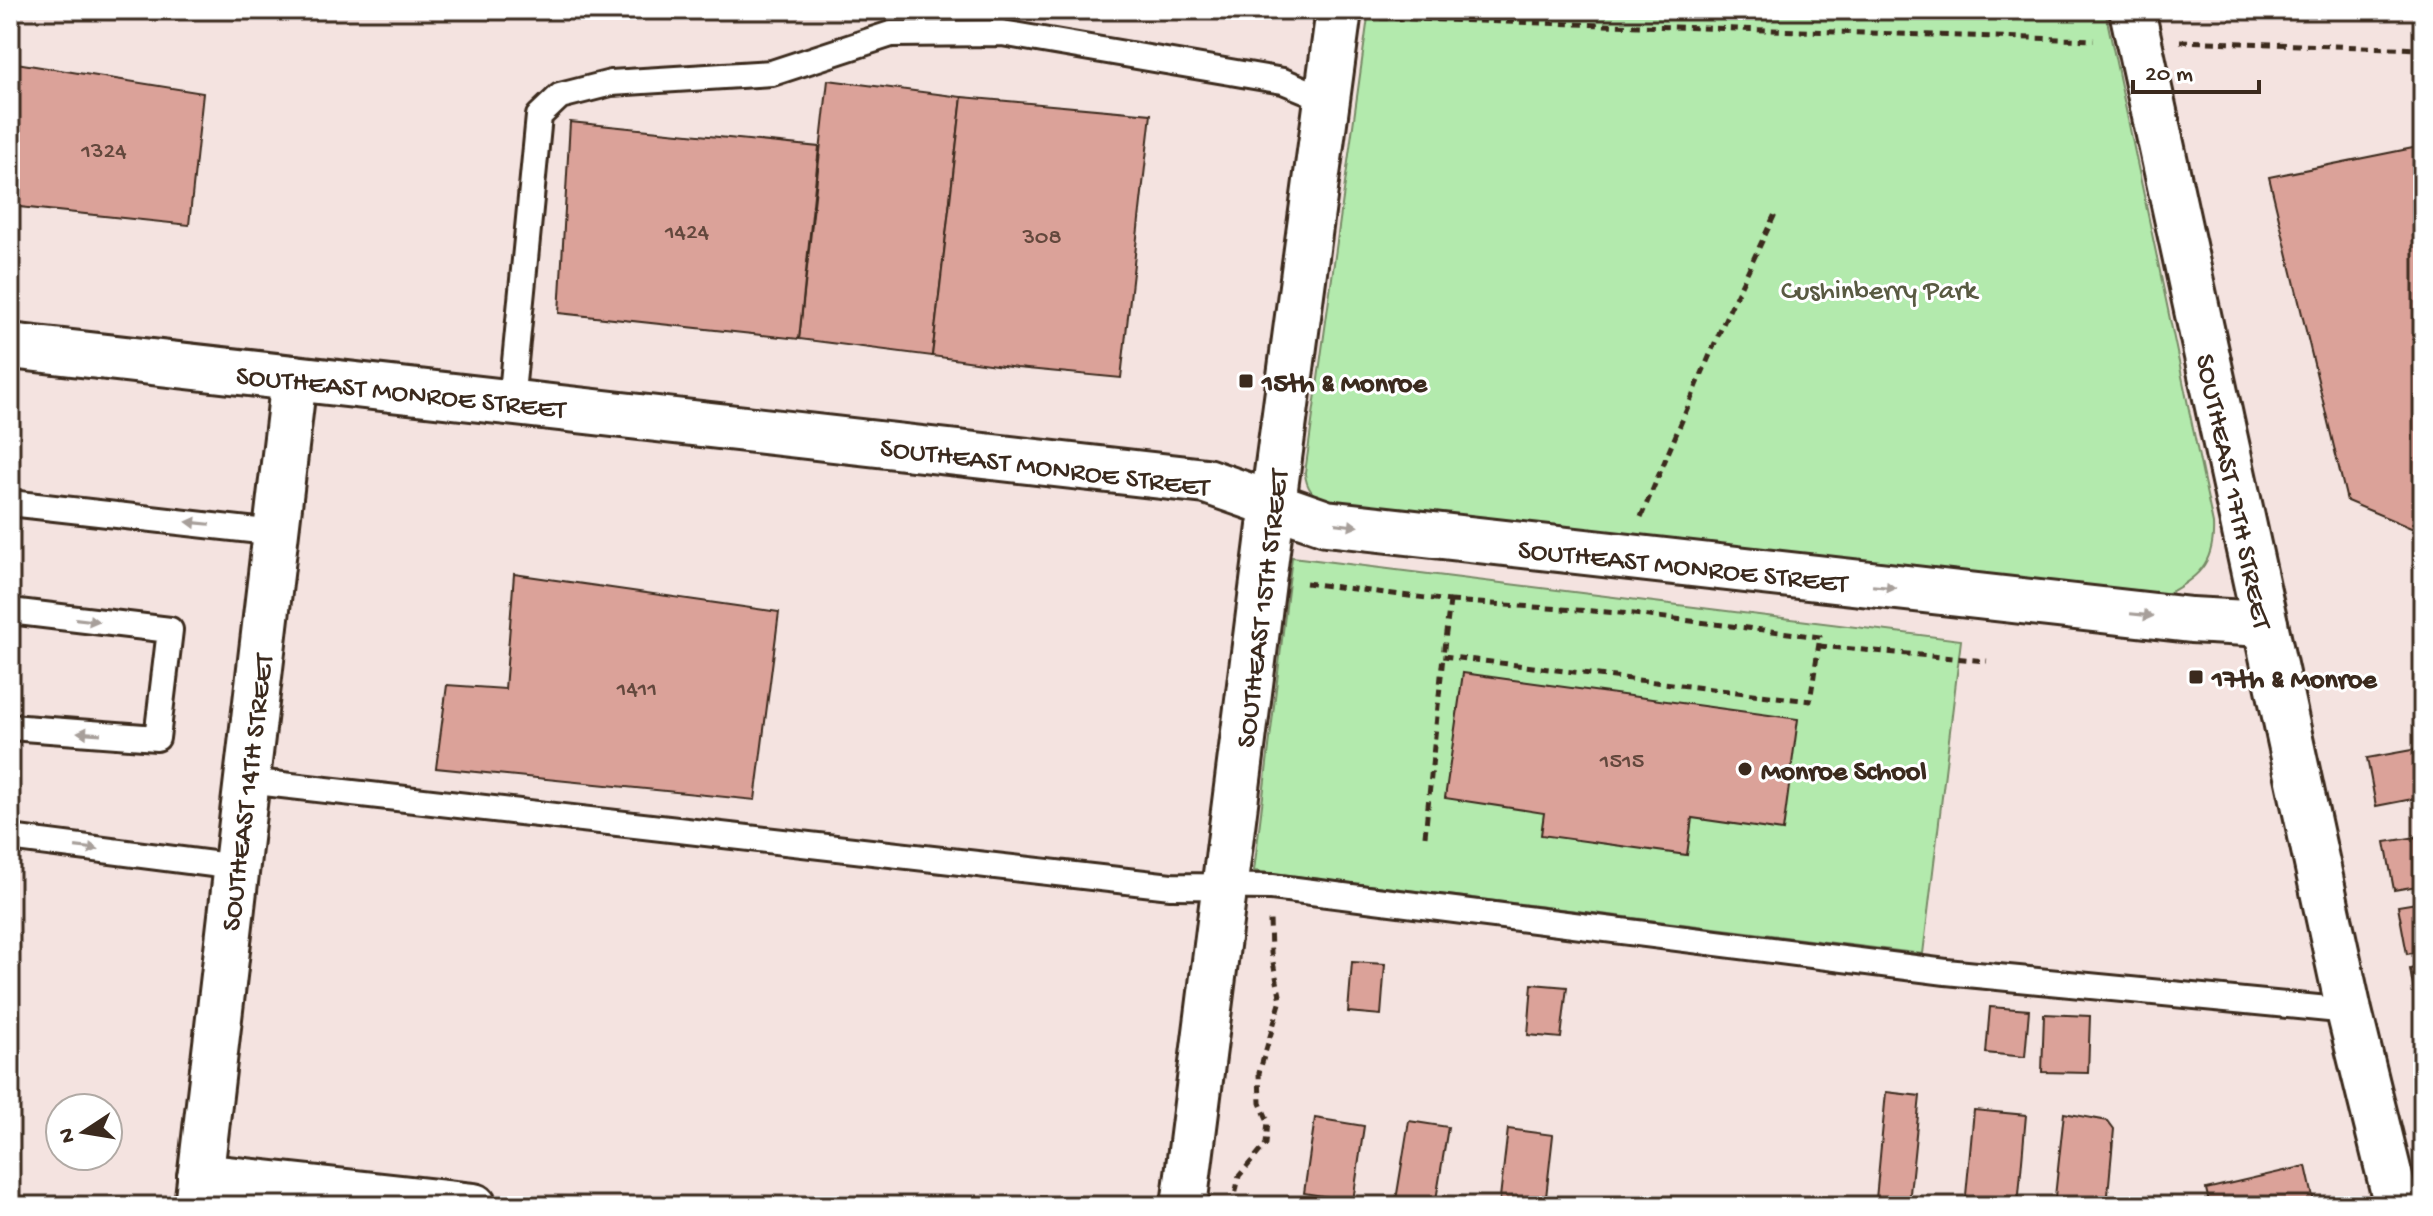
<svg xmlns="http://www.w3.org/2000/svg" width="2433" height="1216" font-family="'Gochi Hand',sans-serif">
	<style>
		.green { fill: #b3eaad; stroke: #778a66; stroke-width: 2 }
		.building { fill: #dba299; stroke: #3b2a1e; stroke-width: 2 }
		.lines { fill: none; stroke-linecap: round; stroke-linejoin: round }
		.service-casing { stroke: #3b2a1e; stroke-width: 30 }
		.minor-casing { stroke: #3b2a1e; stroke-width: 50 }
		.tertiary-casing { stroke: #3b2a1e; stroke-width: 50 }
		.path { stroke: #3b2a1e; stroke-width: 5; stroke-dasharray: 8 6; stroke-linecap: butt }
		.service { stroke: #fff; stroke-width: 24 }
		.minor { stroke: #fff; stroke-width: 44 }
		.tertiary { stroke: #fff; stroke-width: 44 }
		.oneway { fill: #a79f9a }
		.poi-dot { fill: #3b2a1e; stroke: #fff; stroke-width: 3 }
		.labels { text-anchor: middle; stroke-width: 6; stroke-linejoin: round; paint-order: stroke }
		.number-label { font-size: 24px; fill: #63483d }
		.park-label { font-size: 28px; fill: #595a42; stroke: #fff }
		.poi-label { font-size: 28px; font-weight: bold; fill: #3b2a1e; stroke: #fff; text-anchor: start }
		.street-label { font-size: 28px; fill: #3b2a1e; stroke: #fff }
	</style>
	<rect width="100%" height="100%" fill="#f4e3e0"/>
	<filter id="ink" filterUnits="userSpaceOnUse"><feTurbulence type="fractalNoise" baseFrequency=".0125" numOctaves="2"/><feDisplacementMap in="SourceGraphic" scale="16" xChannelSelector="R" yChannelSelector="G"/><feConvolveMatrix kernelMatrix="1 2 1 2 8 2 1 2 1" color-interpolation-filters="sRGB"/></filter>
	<g filter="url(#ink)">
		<g class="green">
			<path d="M1369 10H2105L2213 524C2215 564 2197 579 2163 596L1327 504C1314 496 1306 489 1305 473Z"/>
			<polygon points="1292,557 1961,640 1923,954 1254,871"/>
		</g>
		<g class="building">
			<polygon points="10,62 203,93 189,225 10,206"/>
			<polygon points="828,80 962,97 932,356 799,339"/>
			<polygon points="962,97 1151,114 1121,378 1017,368 932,356"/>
			<polygon points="570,122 819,147 799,339 559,313"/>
			<polygon points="2423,146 2423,533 2347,501 2269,177"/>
			<polygon points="514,574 779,612 755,800 436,768 447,685 505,689"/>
			<polygon points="1463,673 1798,719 1783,831 1692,818 1687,855 1541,835 1544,813 1445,798"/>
			<polygon points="2423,748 2423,797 2376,806 2367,758"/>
			<polygon points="2423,836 2423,885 2394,890 2385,842"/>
			<polygon points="2423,902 2423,951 2407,954 2398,906"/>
			<polygon points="1352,962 1385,964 1381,1015 1348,1012"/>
			<polygon points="2423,966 2423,1015 2418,1016 2410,969"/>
			<polygon points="1532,984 1567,987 1561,1038 1528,1035"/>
			<polygon points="1990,1007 2029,1010 2025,1057 1986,1053"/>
			<polygon points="2044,1014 2090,1016 2088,1073 2042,1072"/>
			<polygon points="1886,1092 1920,1096 1909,1203 1876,1199"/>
			<polygon points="1974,1110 2026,1115 2018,1206 1965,1206"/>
			<polygon points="2064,1113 2108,1121 2114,1129 2107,1206 2054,1206"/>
			<polygon points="1315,1118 1364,1126 1353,1201 1304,1193"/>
			<polygon points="1409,1121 1448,1127 1435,1206 1395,1206"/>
			<polygon points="1508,1129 1553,1135 1545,1206 1499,1206"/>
			<polygon points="2306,1166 2315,1206 2210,1206 2206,1189"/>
		</g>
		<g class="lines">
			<g class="service-casing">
				<g id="service">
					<polyline points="511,403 539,116 560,96 611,83 772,73 891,34 1002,33 1283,81 1329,100"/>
					<polyline points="10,503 276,533"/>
					<polyline points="10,611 170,630 157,738 10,727"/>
					<polyline points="247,781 1171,886 1272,887 1946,972 2349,1011"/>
					<polyline points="10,838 236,867"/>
				</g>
			</g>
			<g class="minor-casing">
				<g id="minor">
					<polyline points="200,1176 474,1206"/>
					<polyline points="197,1206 294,378"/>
				</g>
			</g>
			<g class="tertiary-casing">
				<g id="tertiary">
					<polyline points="2132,10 2349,1011 2397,1206"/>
					<polyline points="10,346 1206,481 1326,523 2191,620 2265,624"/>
					<polyline points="1184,1206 1273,503 1339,10"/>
				</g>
			</g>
			<g class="path">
				<polyline points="1380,18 2094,40"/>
				<polyline points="2180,41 2423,49"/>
				<polyline points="1641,517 1726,317 1775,214"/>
				<polyline points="1306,583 1450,601"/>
				<polygon points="1450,601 1634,614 1820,637 1810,701 1443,656"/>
				<polyline points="1819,646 1987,661"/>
				<polyline points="1425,836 1443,656"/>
				<polyline points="1233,1206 1239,1176 1266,1144 1268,1121 1260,1103 1259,1073 1281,1000 1271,953 1270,919"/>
			</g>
			<use href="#service" class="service"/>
			<use href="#minor" class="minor"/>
			<use href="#tertiary" class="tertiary"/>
		</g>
		<defs><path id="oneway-solid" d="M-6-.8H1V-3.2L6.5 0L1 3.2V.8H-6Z" transform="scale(2)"/></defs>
		<g class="oneway">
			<use href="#oneway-solid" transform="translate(198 523) rotate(-174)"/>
			<use href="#oneway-solid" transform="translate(1347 525) rotate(7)"/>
			<use href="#oneway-solid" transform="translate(1884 587) rotate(6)"/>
			<use href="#oneway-solid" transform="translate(2142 615) rotate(6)"/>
			<use href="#oneway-solid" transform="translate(87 620) rotate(7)"/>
			<use href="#oneway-solid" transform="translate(89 733) rotate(-176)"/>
			<use href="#oneway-solid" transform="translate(87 848) rotate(7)"/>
		</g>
	</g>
	<g class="poi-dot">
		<rect x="1238" y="373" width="16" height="16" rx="4"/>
		<rect x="2188" y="669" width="16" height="16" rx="4"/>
		<circle cx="1745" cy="769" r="8"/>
	</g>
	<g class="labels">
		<g class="number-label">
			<text x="104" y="157">1324</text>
			<text x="687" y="238">1424</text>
			<text x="1042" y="243">308</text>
			<text x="637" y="695">1411</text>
			<text x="1622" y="767">1515</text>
		</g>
		<g class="park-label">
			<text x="1879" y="298">Cushinberry Park</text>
		</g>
		<g class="poi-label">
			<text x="1262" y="391">15th &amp; Monroe</text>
			<text x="2212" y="687">17th &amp; Monroe</text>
			<text x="1761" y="779">Monroe School</text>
		</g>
		<g class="street-label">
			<text transform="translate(401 390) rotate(6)" y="10">SOUTHEAST MONROE STREET</text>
			<text transform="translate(1045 465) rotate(7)" y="10">SOUTHEAST MONROE STREET</text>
			<text transform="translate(2236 491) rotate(78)" y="10">SOUTHEAST 17TH STREET</text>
			<text transform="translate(1683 564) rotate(6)" y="10">SOUTHEAST MONROE STREET</text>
			<text transform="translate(1260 608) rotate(-83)" y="10">SOUTHEAST 15TH STREET</text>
			<text transform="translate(245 792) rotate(-83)" y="10">SOUTHEAST 14TH STREET</text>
		</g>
	</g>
	<rect width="2433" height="1216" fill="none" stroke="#fff" stroke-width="40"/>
	<rect x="20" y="20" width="2393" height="1176" fill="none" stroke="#3b2a1e" stroke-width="3" filter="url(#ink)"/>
	<g transform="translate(84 1132) rotate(258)"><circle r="38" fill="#ffffff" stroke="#b1aaa5" stroke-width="2"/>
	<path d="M0-6L14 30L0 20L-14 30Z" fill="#3b2a1e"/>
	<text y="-12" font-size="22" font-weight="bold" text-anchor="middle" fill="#3b2a1e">N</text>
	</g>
	<path d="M2133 80v12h126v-12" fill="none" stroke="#3b2a1e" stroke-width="4"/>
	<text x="2145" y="80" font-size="24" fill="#3b2a1e" stroke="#ffffff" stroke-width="6" paint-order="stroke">20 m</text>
</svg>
